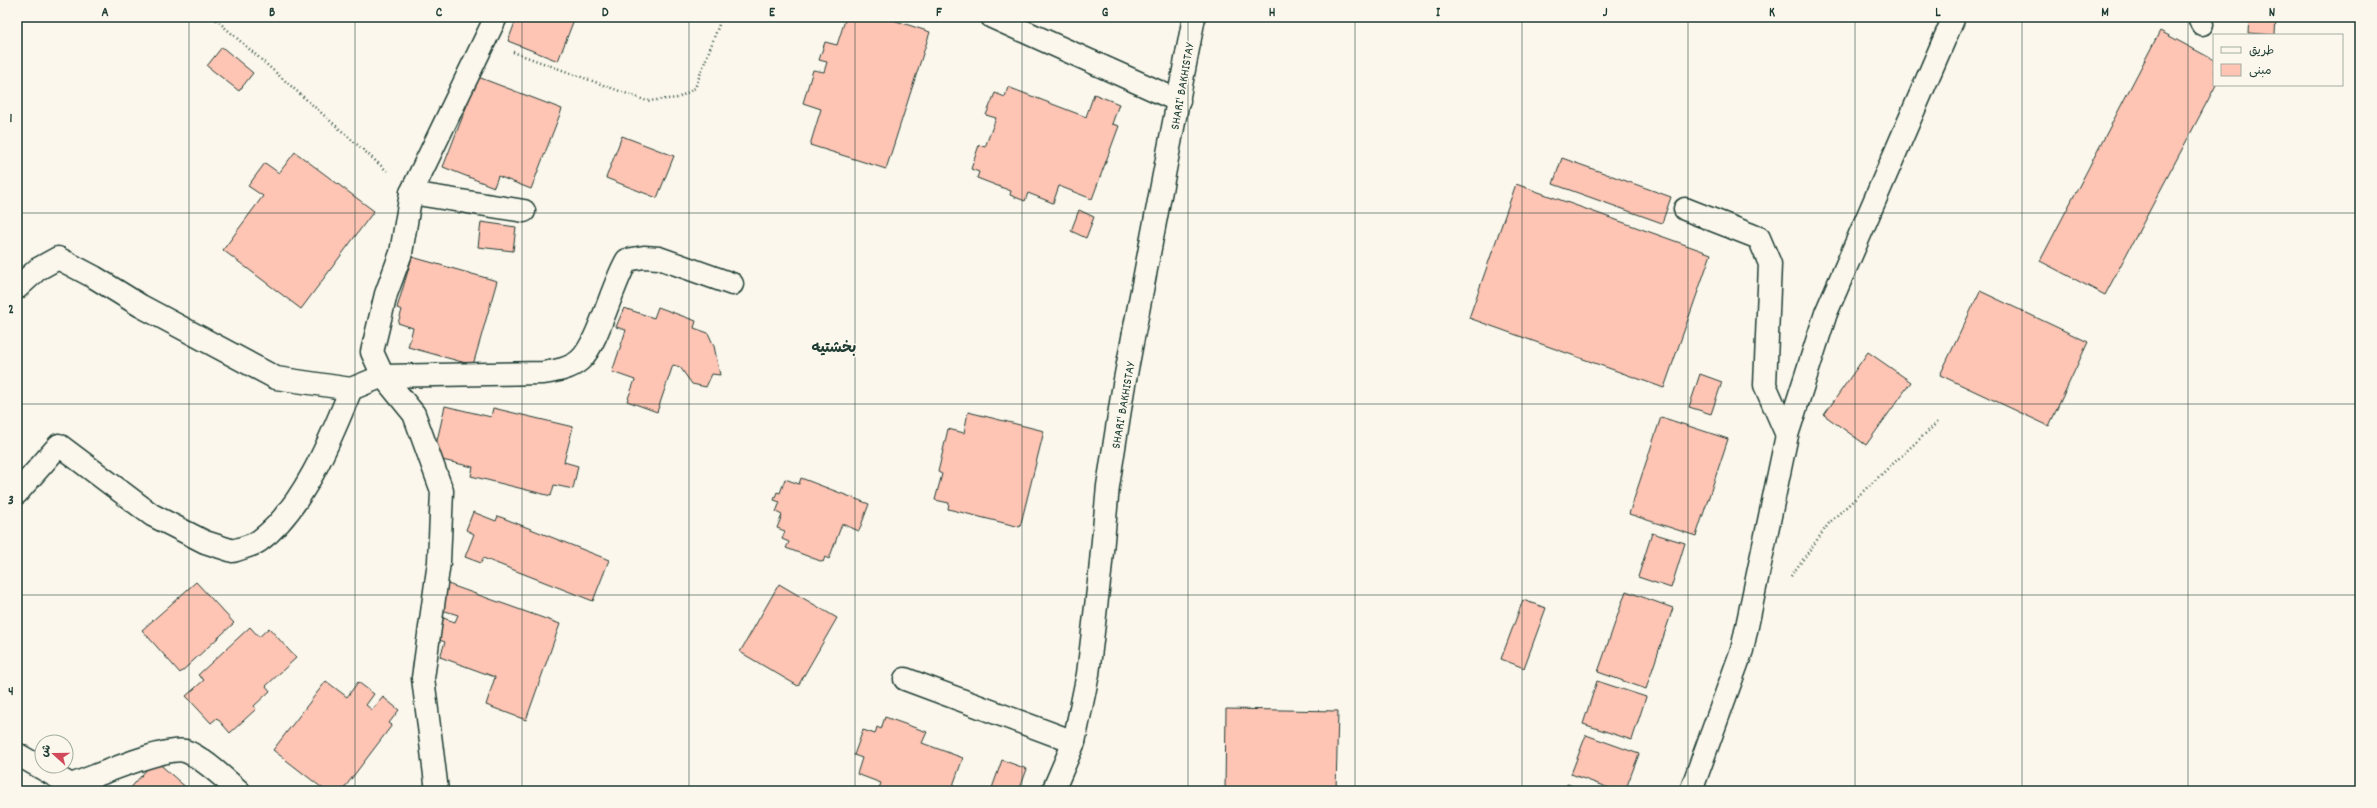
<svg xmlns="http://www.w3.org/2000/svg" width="2377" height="808" font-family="Dekko,'Playpen Sans Arabic',sans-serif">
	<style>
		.building { fill: #fec4b4; stroke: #1f3d34 }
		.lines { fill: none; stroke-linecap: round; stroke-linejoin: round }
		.minor-casing { stroke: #1f3d34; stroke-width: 25 }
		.path { stroke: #1f3d34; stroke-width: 2.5; stroke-dasharray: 1 3; stroke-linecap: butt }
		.minor { stroke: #fbf7ec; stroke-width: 22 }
		.grid { fill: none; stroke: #1f3d34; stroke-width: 1; stroke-opacity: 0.55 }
		.labels { text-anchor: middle; stroke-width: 3; stroke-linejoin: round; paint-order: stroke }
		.street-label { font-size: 13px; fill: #1f3d34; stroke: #fbf7ec }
		.quarter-label { font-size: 15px; font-weight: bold; fill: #1f3d34; stroke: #fbf7ec }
		.neatline { fill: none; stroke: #1f3d34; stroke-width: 1.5 }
		.grid-label { font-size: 13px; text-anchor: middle; font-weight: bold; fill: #1f3d34 }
	</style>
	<rect width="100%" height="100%" fill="#fbf7ec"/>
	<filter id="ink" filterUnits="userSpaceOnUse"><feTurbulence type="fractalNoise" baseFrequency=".025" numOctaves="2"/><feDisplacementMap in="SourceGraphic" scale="8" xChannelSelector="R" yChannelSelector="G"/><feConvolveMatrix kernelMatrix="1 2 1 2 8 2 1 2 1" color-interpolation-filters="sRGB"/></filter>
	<g filter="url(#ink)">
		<g class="building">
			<polygon points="517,17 575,17 558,61 508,41"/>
			<polygon points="846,17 884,17 930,32 886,169 810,145 821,109 803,103 813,70 824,72 827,62 819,60 825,42 837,45"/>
			<polygon points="2249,17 2276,17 2275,35 2248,33"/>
			<polygon points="2160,31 2214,60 2216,85 2105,295 2040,261"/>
			<polygon points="222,47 253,73 239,91 207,66"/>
			<polygon points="478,77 562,109 531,189 498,176 494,187 443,167"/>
			<polygon points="1008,87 1086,117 1094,94 1119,104 1112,124 1119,126 1092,199 1059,186 1053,203 1028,193 1025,201 1010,195 1011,191 977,178 979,172 971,169 979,145 985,147 996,118 986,115 995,93 1005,97"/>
			<polygon points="622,136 674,156 657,198 606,178"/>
			<polygon points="295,152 374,211 301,309 223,250 263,196 248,186 265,163 279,173"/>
			<polygon points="1562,158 1671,197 1662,223 1553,184"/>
			<polygon points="1516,184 1711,254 1664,388 1469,318"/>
			<polygon points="1079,210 1094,217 1086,238 1071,231"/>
			<polygon points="481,222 516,227 513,251 478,247"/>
			<polygon points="412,257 497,281 473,365 408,347 413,328 398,323 402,310 397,308"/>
			<polygon points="1980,291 2088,342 2049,426 1940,375"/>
			<polygon points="658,307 696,321 694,328 708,333 714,346 720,375 712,374 706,387 692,384 680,367 673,365 657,412 627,401 635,380 612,372 626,330 616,327 624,308 654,318"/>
			<polygon points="1868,352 1911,382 1866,445 1824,415"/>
			<polygon points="1700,374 1722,382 1711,414 1689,407"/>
			<polygon points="445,406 491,417 493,408 573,427 564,462 578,466 573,489 554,485 551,496 471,476 473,467 433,458"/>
			<polygon points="968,412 1044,431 1020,527 948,509 949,503 935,500 942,474 938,472 948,429 964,433"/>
			<polygon points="1661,417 1728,439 1696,536 1629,514"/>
			<polygon points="801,478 869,504 859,531 842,524 829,559 825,557 823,562 786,548 789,542 782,539 785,531 777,528 782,515 776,512 780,502 774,500 777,492 780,493 785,479 799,484"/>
			<polygon points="473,512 496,521 498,516 609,560 593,601 483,558 481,563 465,557 474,534 466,530"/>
			<polygon points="1652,533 1685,543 1671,588 1638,577"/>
			<polygon points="196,582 234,623 180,673 142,630"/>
			<polygon points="445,583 560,624 526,720 486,705 495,677 440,657 445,642 432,637 440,617 455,622 458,615 436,608"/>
			<polygon points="779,584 837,618 798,686 740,652"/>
			<polygon points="1626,591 1673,608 1646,689 1598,672"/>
			<polygon points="1523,600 1546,608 1524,668 1501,659"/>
			<polygon points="250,627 259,637 269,628 296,658 266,686 270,691 254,706 256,709 230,733 217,718 211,723 186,696 204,680 198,675"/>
			<polygon points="326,681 347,697 358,682 374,694 366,705 372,710 383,697 399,710 389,723 392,725 342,791 326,791 273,750"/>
			<polygon points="1597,681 1646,697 1632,740 1583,724"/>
			<polygon points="1226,709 1338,711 1336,791 1225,791"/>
			<polygon points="885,717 927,732 922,743 963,758 951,791 878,791 881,783 857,774 862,758 854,755 863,730 875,734 877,727 881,729"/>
			<polygon points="1586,735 1639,754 1625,791 1617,791 1571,774"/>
			<polygon points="155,760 190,791 128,791"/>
			<polygon points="1002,760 1027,769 1019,791 991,791"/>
			<polygon points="1567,784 1588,791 1565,791"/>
		</g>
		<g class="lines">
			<g class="minor-casing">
				<g id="minor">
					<polyline points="992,17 1179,101"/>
					<polyline points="2199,17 2202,24"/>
					<polyline points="411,193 524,211"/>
					<polyline points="1685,209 1759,238 1770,264 1765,385 1787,435"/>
					<path d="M17 288 38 269 58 258 94 277 141 306 276 378 351 389 383 376 543 373C556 371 570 369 580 360 598 344 612 285 627 260L644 257 659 258 732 284"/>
					<path d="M17 493 59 445 152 515 205 542 233 551C241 548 252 546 259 541 303 509 331 438 351 389"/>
					<polyline points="905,679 1074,742"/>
					<path d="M17 754 71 785C94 777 165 746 185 751 201 756 226 780 239 791"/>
					<polyline points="437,791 423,678 439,562 442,491 414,414 383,376 372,352 386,294 401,253 411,193 496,17"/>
					<polyline points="1053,791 1074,742 1088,674 1100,573 1108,486 1123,390 1194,17"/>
					<polyline points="1691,791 1742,650 1787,435 1826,313 1954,17"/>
				</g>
			</g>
			<g class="path">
				<polyline points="213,17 387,171"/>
				<polyline points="513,52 647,101 678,98 695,88 720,22"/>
				<polyline points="1791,576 1830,522 1938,422"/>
			</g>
			<use href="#minor" class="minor"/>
		</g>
	</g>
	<path class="grid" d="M189 17V791M355 17V791M522 17V791M689 17V791M855 17V791M1022 17V791M1188 17V791M1355 17V791M1522 17V791M1688 17V791M1855 17V791M2022 17V791M2188 17V791M17 213H2360M17 404H2360M17 595H2360"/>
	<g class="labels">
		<g class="street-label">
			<text transform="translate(1181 86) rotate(-80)" y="5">SHARI' BAKHISTAY</text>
			<text transform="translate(1122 405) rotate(-80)" y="5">SHARI' BAKHISTAY</text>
		</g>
		<g class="quarter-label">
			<text x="834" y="352">بخشتيه</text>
		</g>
	</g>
	<rect width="2377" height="808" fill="none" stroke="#fbf7ec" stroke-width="44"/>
	<rect x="2213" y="34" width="130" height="52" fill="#fbf7ec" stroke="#a3ada2"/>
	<rect x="2221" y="47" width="20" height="6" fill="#fbf7ec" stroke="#a3ada2"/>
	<text x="2249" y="54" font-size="12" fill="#1f3d34">طريق</text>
	<rect x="2221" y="64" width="20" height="12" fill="#fec4b4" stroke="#a3ada2"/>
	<text x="2249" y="74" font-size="12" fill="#1f3d34">مبنى</text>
	<g transform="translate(54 754) rotate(291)"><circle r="19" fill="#fbf7ec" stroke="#a3ada2"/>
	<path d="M0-3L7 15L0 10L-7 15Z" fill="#d1495b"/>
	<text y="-6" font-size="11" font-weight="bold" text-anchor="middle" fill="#1f3d34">ش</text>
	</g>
	<rect x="22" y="22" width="2333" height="764" class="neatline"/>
	<g class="grid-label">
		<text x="105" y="16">A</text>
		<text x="272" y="16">B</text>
		<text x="439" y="16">C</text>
		<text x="605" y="16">D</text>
		<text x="772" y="16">E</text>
		<text x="939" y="16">F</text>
		<text x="1105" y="16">G</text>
		<text x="1272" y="16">H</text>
		<text x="1438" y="16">I</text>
		<text x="1605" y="16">J</text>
		<text x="1772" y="16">K</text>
		<text x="1938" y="16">L</text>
		<text x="2105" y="16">M</text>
		<text x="2272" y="16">N</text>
		<text x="11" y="122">1</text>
		<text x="11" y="313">2</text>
		<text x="11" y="504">3</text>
		<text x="11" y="695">4</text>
	</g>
</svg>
